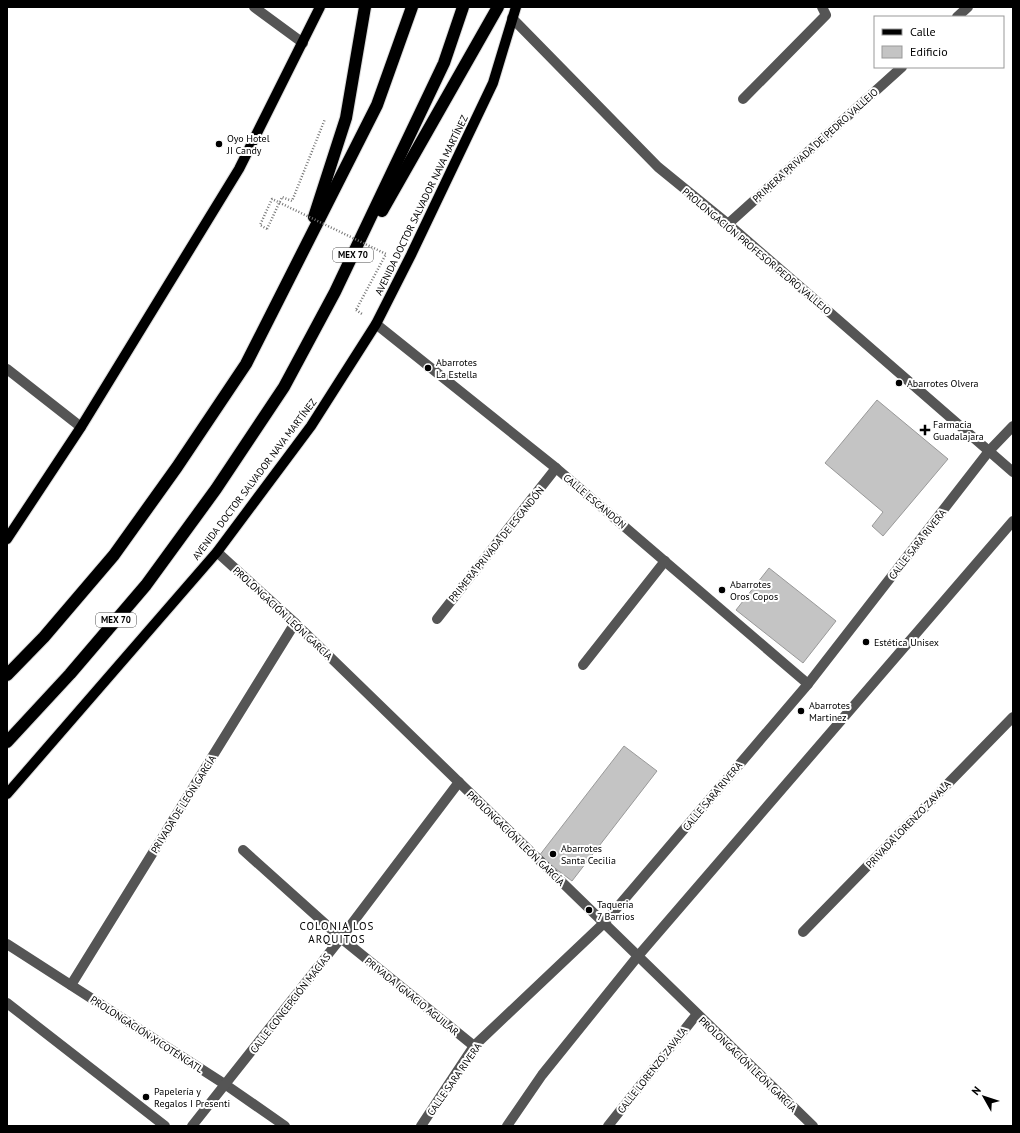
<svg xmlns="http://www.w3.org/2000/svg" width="1020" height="1133" font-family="'PT Sans',sans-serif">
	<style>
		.building { fill: #c4c4c4; stroke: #999 }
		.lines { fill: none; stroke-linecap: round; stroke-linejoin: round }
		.major-casing { stroke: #dbdbdb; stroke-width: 12 }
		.highway-casing { stroke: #dbdbdb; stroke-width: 14 }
		.path { stroke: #777; stroke-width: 2.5; stroke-dasharray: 1 2; stroke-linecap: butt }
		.minor { stroke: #555; stroke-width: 10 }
		.major { stroke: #000; stroke-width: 10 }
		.highway { stroke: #000; stroke-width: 12 }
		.path-bridge { stroke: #777; stroke-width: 2.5; stroke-dasharray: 1 2; stroke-linecap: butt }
		.poi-dot { fill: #000; stroke: #fff; stroke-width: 1.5 }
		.labels { text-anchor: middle; stroke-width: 4; stroke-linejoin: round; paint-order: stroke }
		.shield { fill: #fff; stroke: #4c4c4c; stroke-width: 1 }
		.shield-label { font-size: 9px; font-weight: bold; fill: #000 }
		.poi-label { font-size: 10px; fill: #000; stroke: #fff; text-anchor: start }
		.street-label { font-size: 10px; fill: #000; stroke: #fff }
		.neighbourhood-label { font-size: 11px; letter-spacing: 1px; fill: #000; stroke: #fff }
	</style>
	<rect width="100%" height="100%" fill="#fff"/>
	<g class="building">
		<polygon points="877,400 948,459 883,536 872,526 883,512 825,463"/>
		<polygon points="769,568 836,621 803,663 736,610"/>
		<polygon points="624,746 657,771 572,881 539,856"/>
	</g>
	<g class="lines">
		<g class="major-casing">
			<g id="major">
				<polyline points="7,539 81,427 239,169 320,7"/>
				<polyline points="7,794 217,552 311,426 376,324 411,255 493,83 516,7"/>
			</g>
		</g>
		<g class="highway-casing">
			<g id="highway">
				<polyline points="382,211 498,7"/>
				<polyline points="314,217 346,118 365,7"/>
				<polyline points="7,675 44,637 114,555 177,467 246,364 377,105 412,7"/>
				<polyline points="7,742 70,674 146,585 216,489 284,387 335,292 444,63 463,7"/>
			</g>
		</g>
		<g class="path">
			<polyline points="267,229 282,197 292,201 325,119"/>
			<polyline points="356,310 362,314"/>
		</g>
		<g class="minor">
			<polyline points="254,7 303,43"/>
			<polyline points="957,17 968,7"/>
			<polyline points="512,18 658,167 728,224 1013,472"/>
			<polyline points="743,99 826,15 822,7"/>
			<polyline points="728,224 902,67"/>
			<polyline points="376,324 556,468 808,684"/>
			<polyline points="7,369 81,427"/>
			<polyline points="217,552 295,623 813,1126"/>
			<polyline points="437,619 556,468"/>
			<polyline points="583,665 665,561"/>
			<polyline points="243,850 341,938 474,1046"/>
			<polyline points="803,932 1013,717"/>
			<polyline points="7,944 226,1085 285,1126"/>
			<polyline points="71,985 295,623"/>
			<polyline points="7,1003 165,1126"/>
			<polyline points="192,1126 341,938 459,782"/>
			<polyline points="421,1126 474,1046 604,923 808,684 989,451 1013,426"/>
			<polyline points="507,1126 542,1075 638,956 1013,521"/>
			<polyline points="608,1126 697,1014"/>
		</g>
		<use href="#major" class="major"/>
		<use href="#highway" class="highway"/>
		<polyline class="path-bridge" points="267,229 260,225 272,199 386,254 356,310"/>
	</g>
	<g class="poi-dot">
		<circle cx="219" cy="144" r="4"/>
		<circle cx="428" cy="368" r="4"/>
		<circle cx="899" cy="383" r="4"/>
		<path d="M923 424h4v4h4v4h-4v4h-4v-4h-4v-4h4z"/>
		<circle cx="722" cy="590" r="4"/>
		<circle cx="866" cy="642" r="4"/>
		<circle cx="801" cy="711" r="4"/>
		<circle cx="553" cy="854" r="4"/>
		<circle cx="589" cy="910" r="4"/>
		<circle cx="146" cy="1097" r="4"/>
	</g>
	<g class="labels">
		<g class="shield">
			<rect x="333" y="248" width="40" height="14" rx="3"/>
			<rect x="96" y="613" width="40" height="14" rx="3"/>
		</g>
		<g class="shield-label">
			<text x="353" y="258">MEX 70</text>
			<text x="116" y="623">MEX 70</text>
		</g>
		<g class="poi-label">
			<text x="227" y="142">Oyo Hotel<tspan x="227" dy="12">JI Candy</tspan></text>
			<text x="436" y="366">Abarrotes<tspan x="436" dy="12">La Estella</tspan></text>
			<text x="907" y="387">Abarrotes Olvera</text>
			<text x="933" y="428">Farmacia<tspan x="933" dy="12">Guadalajara</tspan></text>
			<text x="730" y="588">Abarrotes<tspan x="730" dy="12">Oros Copos</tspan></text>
			<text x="874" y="646">Estética Unisex</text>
			<text x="809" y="709">Abarrotes<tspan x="809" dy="12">Martinez</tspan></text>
			<text x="561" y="852">Abarrotes<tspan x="561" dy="12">Santa Cecilia</tspan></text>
			<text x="597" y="908">Taqueria<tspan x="597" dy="12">7 Barrios</tspan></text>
			<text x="154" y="1095">Papelería y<tspan x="154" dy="12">Regalos I Presenti</tspan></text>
		</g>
		<g class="street-label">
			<text transform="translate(815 145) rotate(-42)" y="4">PRIMERA PRIVADA DE PEDRO VALLEJO</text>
			<text transform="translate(421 205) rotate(-64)" y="4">AVENIDA DOCTOR SALVADOR NAVA MARTÍNEZ</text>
			<text transform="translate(757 251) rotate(40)" y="4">PROLONGACIÓN PROFESOR PEDRO VALLEJO</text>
			<text transform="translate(254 479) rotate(-53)" y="4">AVENIDA DOCTOR SALVADOR NAVA MARTÍNEZ</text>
			<text transform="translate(595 501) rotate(40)" y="4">CALLE ESCANDÓN</text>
			<text transform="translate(496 544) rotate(-51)" y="4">PRIMERA PRIVADA DE ESCANDÓN</text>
			<text transform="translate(917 544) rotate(-52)" y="4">CALLE SARA RIVERA</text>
			<text transform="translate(283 613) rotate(43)" y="4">PROLONGACIÓN LEÓN GARCÍA</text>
			<text transform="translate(712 796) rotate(-50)" y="4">CALLE SARA RIVERA</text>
			<text transform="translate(183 804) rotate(-58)" y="4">PRIVADA DE LEÓN GARCÍA</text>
			<text transform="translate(908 824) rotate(-46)" y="4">PRIVADA LORENZO ZAVALA</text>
			<text transform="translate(516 838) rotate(44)" y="4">PROLONGACIÓN LEÓN GARCÍA</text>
			<text transform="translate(412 996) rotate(39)" y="4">PRIVADA IGNACIO AGUILAR</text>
			<text transform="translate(290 1003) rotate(-52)" y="4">CALLE CONCEPCIÓN MACÍAS</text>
			<text transform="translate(147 1034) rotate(33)" y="4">PROLONGACIÓN XICOTÉNCATL</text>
			<text transform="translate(748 1064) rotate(44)" y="4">PROLONGACIÓN LEÓN GARCÍA</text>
			<text transform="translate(652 1070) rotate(-52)" y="4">CALLE LORENZO ZAVALA</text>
			<text transform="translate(454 1079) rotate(-55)" y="4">CALLE SARA RIVERA</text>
		</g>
		<g class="neighbourhood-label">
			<text x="337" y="930">COLONIA LOS<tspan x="337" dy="13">ARQUITOS</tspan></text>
		</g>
	</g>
	<rect width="1020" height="1133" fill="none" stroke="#000000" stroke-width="16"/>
	<rect x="874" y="16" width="130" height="52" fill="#ffffff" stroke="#999999"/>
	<rect x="882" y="29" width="20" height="6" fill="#000000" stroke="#999999"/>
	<text x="910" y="36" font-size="12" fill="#000000">Calle</text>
	<rect x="882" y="46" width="20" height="12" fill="#c4c4c4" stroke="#999999"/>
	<text x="910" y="56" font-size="12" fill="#000000">Edificio</text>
	<g transform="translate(984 1097) rotate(309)" stroke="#ffffff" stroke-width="3" paint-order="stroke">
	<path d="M0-3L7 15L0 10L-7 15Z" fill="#000000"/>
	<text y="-6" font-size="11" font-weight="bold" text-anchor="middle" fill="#000000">N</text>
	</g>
</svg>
